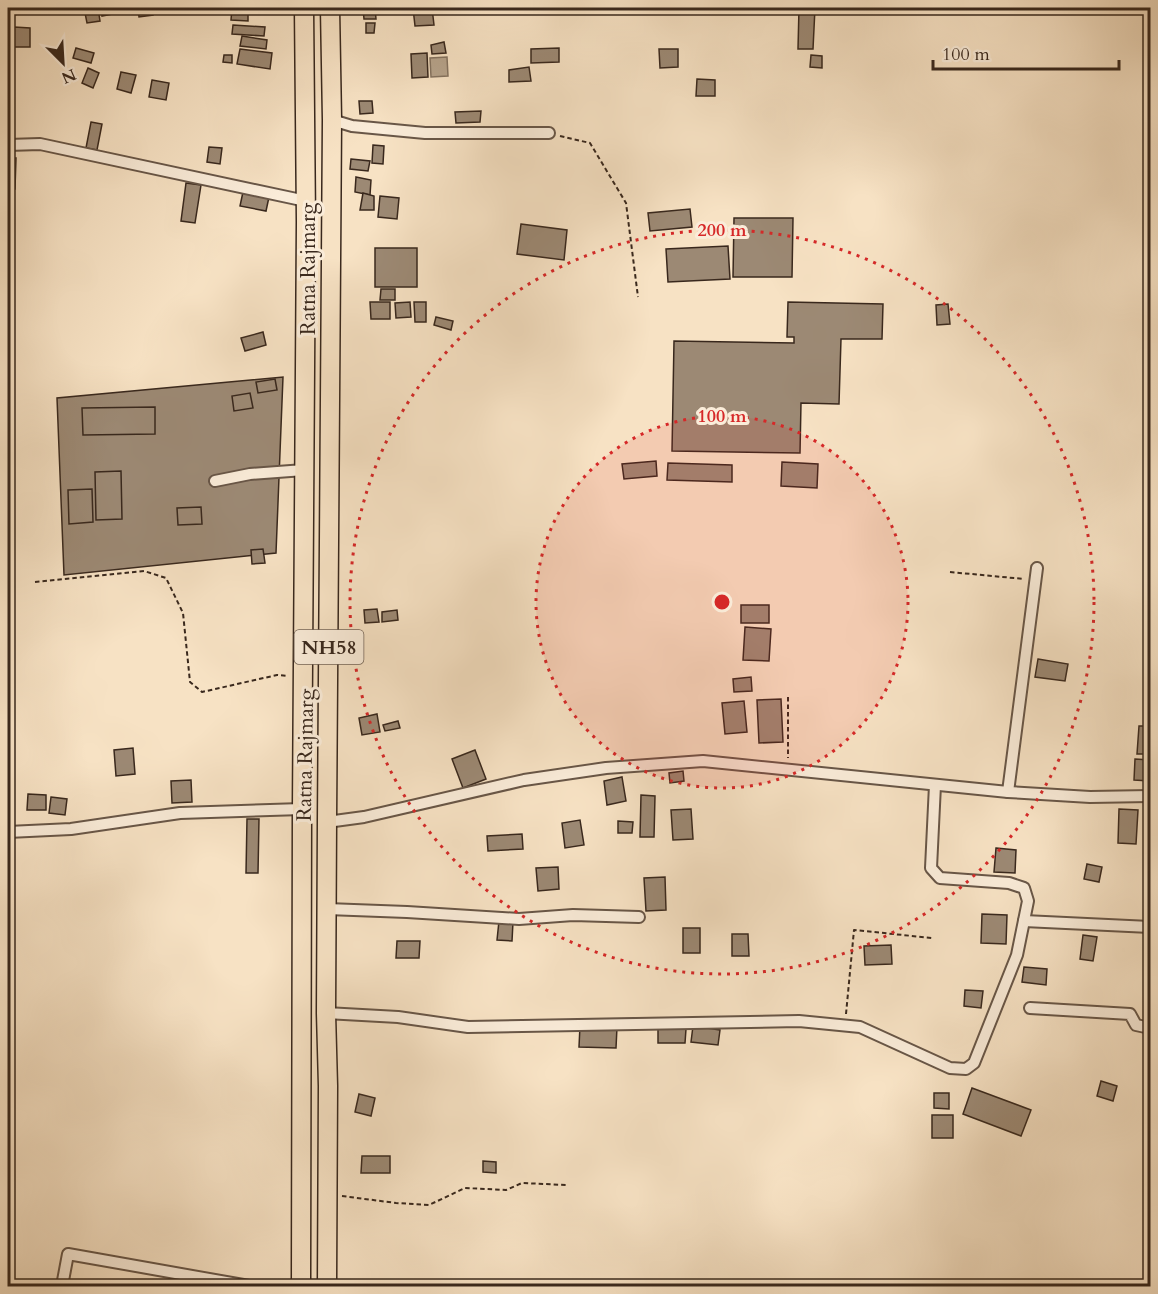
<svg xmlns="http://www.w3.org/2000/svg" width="1158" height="1294" font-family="Cardo,serif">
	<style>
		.water { fill: #b6a38b; stroke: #84725f; stroke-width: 1.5 }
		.building { fill: #9c8974; stroke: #39281d; stroke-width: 1.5 }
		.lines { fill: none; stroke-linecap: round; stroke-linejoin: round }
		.street-casing { stroke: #685647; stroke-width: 14 }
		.highway-casing { stroke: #39281d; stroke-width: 21 }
		.path { stroke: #39281d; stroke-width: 2; stroke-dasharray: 4.5 3; stroke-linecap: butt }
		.street { stroke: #faecd9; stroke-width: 10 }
		.highway { stroke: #f7e2c4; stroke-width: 18 }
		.ring { fill: none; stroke: #d62828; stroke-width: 3; stroke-dasharray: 3 6 }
		.labels { text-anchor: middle; stroke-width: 6; stroke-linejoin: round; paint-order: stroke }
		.shield { fill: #faecd9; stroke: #736355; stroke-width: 1.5 }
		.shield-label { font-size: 20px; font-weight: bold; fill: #39281d }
		.street-label { font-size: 21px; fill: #39281d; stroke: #faecd9 }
		.centre { fill: #d62828; stroke: #faecd9; stroke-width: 3 }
		.ring-label { font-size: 18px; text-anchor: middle; font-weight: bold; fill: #d62828; stroke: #faecd9; stroke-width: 6; stroke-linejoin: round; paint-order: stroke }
	</style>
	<rect width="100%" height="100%" fill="#f7e2c4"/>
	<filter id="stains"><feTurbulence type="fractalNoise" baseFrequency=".00333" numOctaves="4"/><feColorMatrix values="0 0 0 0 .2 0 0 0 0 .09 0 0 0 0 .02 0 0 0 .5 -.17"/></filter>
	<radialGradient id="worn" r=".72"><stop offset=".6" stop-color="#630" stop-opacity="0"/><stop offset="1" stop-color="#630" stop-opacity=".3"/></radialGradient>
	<polygon class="water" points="447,57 448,76 431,77 430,58"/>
	<g class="building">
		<polygon points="84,8 98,8 100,21 87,23"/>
		<polygon points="101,8 117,8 118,13 102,16"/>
		<polygon points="138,8 152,8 153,15 139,17"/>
		<polygon points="183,8 201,8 201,11 183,13"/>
		<polygon points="232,8 248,8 248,21 231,20"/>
		<polygon points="363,8 375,8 376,19 364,19"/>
		<polygon points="413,8 432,8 434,25 415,26"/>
		<polygon points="799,8 815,8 813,49 798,49"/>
		<polygon points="857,8 878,8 878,11 857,12"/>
		<polygon points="366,23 375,23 374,33 366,33"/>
		<polygon points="233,25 265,27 264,36 232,34"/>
		<polygon points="14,27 30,28 30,47 13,47"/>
		<polygon points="242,36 267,40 266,49 240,46"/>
		<polygon points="444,42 446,53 432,54 431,45"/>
		<polygon points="76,48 94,53 91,63 73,58"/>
		<polygon points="559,48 559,62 531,63 531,49"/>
		<polygon points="240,49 272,53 270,69 237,64"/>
		<polygon points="659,49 678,49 678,67 660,68"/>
		<polygon points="427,53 428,77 412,78 411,54"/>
		<polygon points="224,55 232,55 232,63 223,62"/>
		<polygon points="811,55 822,56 822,68 810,67"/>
		<polygon points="529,67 531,81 509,82 509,70"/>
		<polygon points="88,68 99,73 93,88 82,83"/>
		<polygon points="121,72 136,75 131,93 117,89"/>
		<polygon points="697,79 715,80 715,96 696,96"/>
		<polygon points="152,80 169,83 166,100 149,97"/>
		<polygon points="359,101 372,101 373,113 360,114"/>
		<polygon points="481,111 480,122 456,123 455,112"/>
		<polygon points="91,122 102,124 97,150 86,148"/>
		<polygon points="373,145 384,146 383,164 372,163"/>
		<polygon points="209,147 222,148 220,164 207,162"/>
		<polygon points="8,158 16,158 15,189 8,189"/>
		<polygon points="351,159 370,161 368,171 350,169"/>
		<polygon points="356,177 371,180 370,195 355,192"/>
		<polygon points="186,183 201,185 195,223 181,221"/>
		<polygon points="243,192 269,197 266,211 240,206"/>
		<polygon points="363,193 374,196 374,210 360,210"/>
		<polygon points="380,196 399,198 397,219 378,217"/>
		<polygon points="690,209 692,227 650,231 648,213"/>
		<polygon points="734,218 793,218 792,277 733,277"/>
		<polygon points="521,224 567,230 564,260 517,254"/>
		<polygon points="728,246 730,279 668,282 666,249"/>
		<rect x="375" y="248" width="42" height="39"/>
		<polygon points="381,289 395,289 395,300 380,300"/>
		<polygon points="370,302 390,302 390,319 371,319"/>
		<polygon points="410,302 411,317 396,318 395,303"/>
		<polygon points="414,302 426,302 426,322 415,322"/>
		<polygon points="788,302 883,304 882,339 841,339 839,404 801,403 800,453 672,451 674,341 794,343 794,337 787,337"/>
		<polygon points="948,304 950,324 937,325 936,305"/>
		<polygon points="436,317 453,321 451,330 434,325"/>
		<polygon points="263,332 266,345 245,351 241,338"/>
		<polygon points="283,377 276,553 64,575 57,398"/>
		<polygon points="275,379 277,390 258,393 256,382"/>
		<polygon points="250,393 253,408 234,411 232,396"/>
		<polygon points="155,407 155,434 83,435 82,408"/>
		<polygon points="656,461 657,476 624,479 622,464"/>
		<polygon points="782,462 818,464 817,488 781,486"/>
		<polygon points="668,463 732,465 732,482 667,480"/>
		<polygon points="121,471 122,519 96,520 95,472"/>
		<polygon points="92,489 93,522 69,524 68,490"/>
		<polygon points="201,507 202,524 178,525 177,508"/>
		<polygon points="263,549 265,563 252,564 251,550"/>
		<rect x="741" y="605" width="28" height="18"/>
		<polygon points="377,609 379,622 365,623 364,610"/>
		<polygon points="397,610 398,620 382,622 382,612"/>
		<polygon points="745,627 771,629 769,661 743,660"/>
		<polygon points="1038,659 1068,664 1065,681 1035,677"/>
		<polygon points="751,677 752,691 734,692 733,679"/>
		<polygon points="781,699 783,742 759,743 757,700"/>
		<polygon points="744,701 747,732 725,734 722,703"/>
		<polygon points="377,714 380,732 362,735 359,718"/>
		<polygon points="398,721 400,728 385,731 383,725"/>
		<polygon points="1139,726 1150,726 1150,754 1137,754"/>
		<polygon points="133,748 135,774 116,776 114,750"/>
		<polygon points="475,750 486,779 463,788 452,759"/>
		<polygon points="1135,759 1150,760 1150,781 1134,780"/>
		<polygon points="683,771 684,781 670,783 669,773"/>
		<polygon points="622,777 626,801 607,805 604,781"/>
		<polygon points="191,780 192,802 172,803 171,781"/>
		<polygon points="28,794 46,795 46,810 27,810"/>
		<polygon points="641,795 655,796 654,837 640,837"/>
		<polygon points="51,797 67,799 65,815 49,813"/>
		<polygon points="691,809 693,839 673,840 671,810"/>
		<polygon points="1119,809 1138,810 1136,844 1118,843"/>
		<polygon points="247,819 259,819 258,873 246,873"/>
		<polygon points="580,820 584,845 565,848 562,823"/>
		<polygon points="618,821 633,822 632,833 618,833"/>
		<polygon points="522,834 523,849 488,851 487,836"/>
		<polygon points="996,848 1016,850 1015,873 994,872"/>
		<polygon points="1087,864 1102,867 1099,882 1084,879"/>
		<polygon points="558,867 559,889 538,891 536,868"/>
		<polygon points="665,877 666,910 646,911 644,878"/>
		<polygon points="982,914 1007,915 1006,944 981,943"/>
		<polygon points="499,921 513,922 512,941 497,940"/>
		<rect x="683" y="928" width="17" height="25"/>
		<polygon points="732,934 748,934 749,956 732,956"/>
		<polygon points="1083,935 1097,937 1093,961 1080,959"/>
		<polygon points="397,941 420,941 419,958 396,958"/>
		<polygon points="891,945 892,964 865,965 864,946"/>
		<polygon points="1024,967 1047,969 1046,985 1022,982"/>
		<polygon points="965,990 983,991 981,1008 964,1006"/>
		<polygon points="580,1026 617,1027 616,1048 579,1047"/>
		<polygon points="693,1026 720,1030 718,1045 691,1042"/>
		<polygon points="658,1028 686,1029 685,1043 658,1043"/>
		<polygon points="1101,1081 1117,1086 1113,1101 1097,1096"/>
		<polygon points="972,1088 1031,1110 1021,1136 963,1114"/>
		<polygon points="934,1093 949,1093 949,1109 934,1108"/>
		<polygon points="359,1094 375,1098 371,1116 355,1112"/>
		<rect x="932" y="1115" width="21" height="23"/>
		<polygon points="362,1156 390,1156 390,1173 361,1173"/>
		<polygon points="483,1161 496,1162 496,1173 483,1172"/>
	</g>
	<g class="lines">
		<g class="street-casing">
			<g id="street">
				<polyline points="8,10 17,8"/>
				<polyline points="332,120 352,126 425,133 549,133"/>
				<polyline points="8,145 40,144 306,201"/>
				<polyline points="215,481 250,474 304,470"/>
				<polyline points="1008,792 1037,568"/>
				<polyline points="327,822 364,817 524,780 606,768 703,761 1008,792 1090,797 1150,796"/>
				<polyline points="8,832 71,829 180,813 302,809"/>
				<polyline points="327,909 407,912 519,919 573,915 639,917"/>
				<polyline points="1024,921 1150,927"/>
				<polyline points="1030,1008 1130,1014 1136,1025 1150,1028"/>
				<polyline points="326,1013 398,1017 468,1027 799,1021 860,1027 950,1068 966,1069 974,1063 1017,955 1028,901 1024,888 1009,883 940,878 931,868 935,785"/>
				<polyline points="62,1286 68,1254 249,1286"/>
			</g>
		</g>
		<g class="highway-casing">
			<g id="highway">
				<polyline points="301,1286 302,809 306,222 304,8"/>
				<polyline points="327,1286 328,1086 326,1013 327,822 332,120 330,8"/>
			</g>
		</g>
		<g class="path">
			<polyline points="560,136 590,143 626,203 638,297"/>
			<polyline points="950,572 1024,579"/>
			<polyline points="35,582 144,571 166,578 183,613 190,682 202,692 277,675 288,676"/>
			<polyline points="788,697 788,758"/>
			<polyline points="846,1014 854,930 932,938"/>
			<polyline points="342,1196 396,1203 429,1205 465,1188 506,1190 522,1183 566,1185"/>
		</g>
		<use href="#street" class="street"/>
		<use href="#highway" class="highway"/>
	</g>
	<circle cx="722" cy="602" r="186" fill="#d62828" fill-opacity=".12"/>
	<g class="ring">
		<circle cx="722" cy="602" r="186"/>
		<circle cx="722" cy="602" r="372"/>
	</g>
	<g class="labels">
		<rect class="shield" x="294.5" y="630" width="69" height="34" rx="4.5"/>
		<g class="shield-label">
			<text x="329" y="654">NH58</text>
		</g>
		<g class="street-label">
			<text transform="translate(308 269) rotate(-90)" y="7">Ratna Rajmarg</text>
			<text transform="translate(305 755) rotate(-89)" y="7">Ratna Rajmarg</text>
		</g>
	</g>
	<circle cx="722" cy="602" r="9" class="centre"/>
	<g class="ring-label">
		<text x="722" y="236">200 m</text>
		<text x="722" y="422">100 m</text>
	</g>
	<rect width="1158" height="1294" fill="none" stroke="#f7e2c4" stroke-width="30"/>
	<rect x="9" y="9" width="1140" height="1276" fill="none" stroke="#39281d" stroke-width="3"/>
	<rect x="15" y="15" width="1128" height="1264" fill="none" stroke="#39281d" stroke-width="1.5"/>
	<g transform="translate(63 63) rotate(156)" stroke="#faecd9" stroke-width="4.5" paint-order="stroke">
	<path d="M0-4.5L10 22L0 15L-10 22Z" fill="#39281d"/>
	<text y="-9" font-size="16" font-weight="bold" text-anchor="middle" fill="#39281d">N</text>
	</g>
	<path d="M933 60v9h186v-9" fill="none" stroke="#39281d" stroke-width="3"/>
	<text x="942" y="60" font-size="18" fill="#39281d" stroke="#faecd9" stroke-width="4.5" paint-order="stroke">100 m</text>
	<rect width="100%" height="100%" filter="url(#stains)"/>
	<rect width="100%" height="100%" fill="url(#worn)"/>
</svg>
